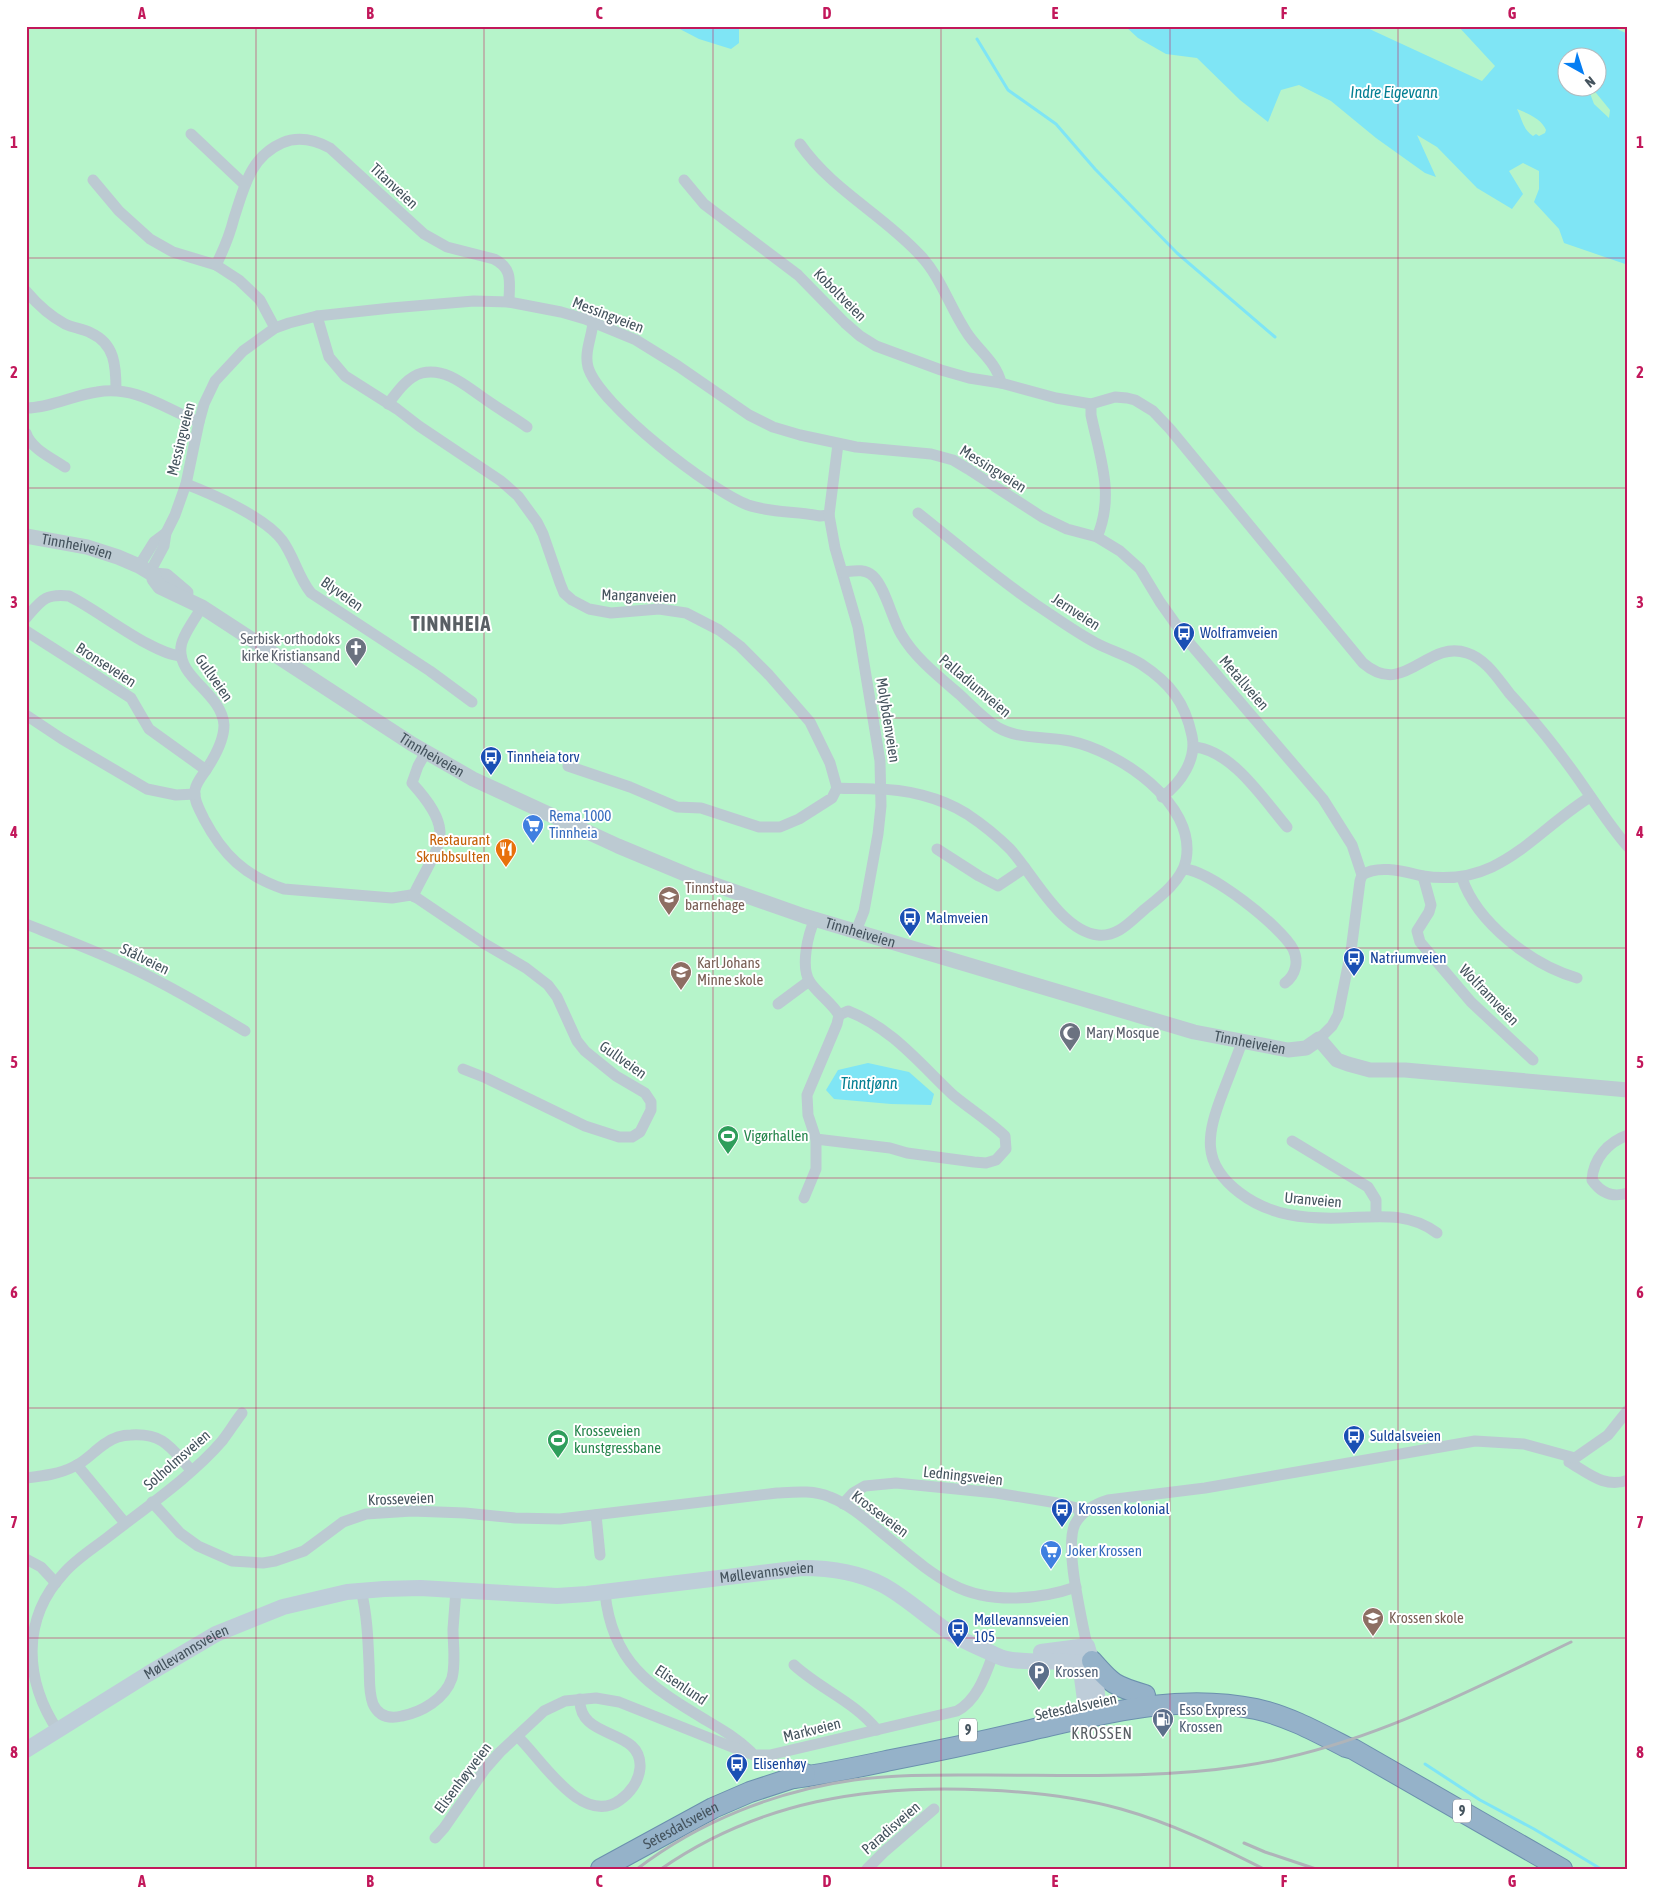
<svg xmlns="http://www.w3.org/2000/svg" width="1654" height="1895" font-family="'Asap Condensed',sans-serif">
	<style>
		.green { fill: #b6f4ca; fill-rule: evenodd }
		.water { fill: #7fe5f5; fill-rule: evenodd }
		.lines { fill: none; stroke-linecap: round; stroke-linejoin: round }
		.stream { stroke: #7fe5f5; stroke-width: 3 }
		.trunk-casing { stroke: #6b90ae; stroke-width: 22 }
		.minor { stroke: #bccad2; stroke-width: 11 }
		.tertiary { stroke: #bccad2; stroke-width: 15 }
		.secondary { stroke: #becdd9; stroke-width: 16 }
		.trunk { stroke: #95b2c9; stroke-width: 20 }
		.rail { stroke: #afb4b9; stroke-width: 3 }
		.grid { fill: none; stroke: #c2185b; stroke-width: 1; stroke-opacity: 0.55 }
		.labels { text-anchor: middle; stroke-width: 4; stroke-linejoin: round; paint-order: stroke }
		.shield { fill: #fff; stroke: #7c878e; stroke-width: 1 }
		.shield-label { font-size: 14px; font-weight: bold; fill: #44535d }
		.street-label { font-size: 15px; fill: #44535d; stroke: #fff }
		.transit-label { font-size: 15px; fill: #164399; stroke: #fff; text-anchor: start }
		.worship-label { font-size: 15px; fill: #5b616d; stroke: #fff; text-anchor: end }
		.shop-label { font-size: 15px; fill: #366cbe; stroke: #fff; text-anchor: start }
		.food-label { font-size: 15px; fill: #c56008; stroke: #fff; text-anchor: end }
		.education-label { font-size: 15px; fill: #785e54; stroke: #fff; text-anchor: start }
		.leisure-label { font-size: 15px; fill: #27864d; stroke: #fff; text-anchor: start }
		.service-label { font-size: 15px; fill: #4e5e75; stroke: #fff; text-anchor: start }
		.water-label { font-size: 16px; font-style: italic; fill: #037f93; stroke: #fff }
		.neighbourhood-label { font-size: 16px; letter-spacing: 1px; fill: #595f64; stroke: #fff }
		.district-label { font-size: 20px; font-weight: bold; letter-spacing: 1px; fill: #595f64; stroke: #fff }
		.neatline { fill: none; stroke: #c2185b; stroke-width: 2 }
		.grid-label { font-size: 16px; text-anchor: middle; font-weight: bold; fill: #c2185b }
	</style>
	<rect width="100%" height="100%" fill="#f1edee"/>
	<path class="green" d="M26 26H1628V1869H26ZM1566 58H1596V88H1566Z"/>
	<g class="water">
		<polygon points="674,26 739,26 739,43 731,49 699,39"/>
		<path d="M1125 26H1363L1482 81 1495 66 1458 26H1610L1628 34V265L1564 243 1559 229 1534 202 1539 189V171L1523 163 1509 171 1523 194 1512 209 1477 188 1437 147 1417 135 1436 177 1425 173 1376 138 1331 101 1299 85 1281 90 1268 122 1240 100 1197 58 1166 54 1138 38ZM1566 58H1596V88H1592L1610 110 1609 118 1594 104 1588 88H1566ZM1517 109C1527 113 1542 119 1546 130L1545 133 1539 136 1536 134 1533 136C1523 130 1522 119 1517 109Z"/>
		<polygon points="868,1063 909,1072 934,1094 931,1105 891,1104 834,1099 826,1090 838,1070"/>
	</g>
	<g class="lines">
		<g class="stream">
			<polyline points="977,39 1008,90 1056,124 1095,169 1177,253 1275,337"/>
			<polyline points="1425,1764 1480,1800 1534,1829 1601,1869"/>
		</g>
		<g class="trunk-casing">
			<g id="trunk">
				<path d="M1092 1661C1112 1684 1114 1686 1145 1695"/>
				<path d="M794 1778C826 1774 858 1767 891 1760 938 1751 985 1741 1031 1730 1106 1713 1179 1693 1256 1709 1288 1716 1317 1732 1346 1747L1353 1749 1562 1869"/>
				<path id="s4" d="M601 1869 713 1808 750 1792 805 1774"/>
			</g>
		</g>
		<g class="minor">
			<polyline points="191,134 245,185"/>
			<path d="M800 144C832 190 882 214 920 255 941 277 950 308 967 333 978 350 997 363 1001 383"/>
			<polyline points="93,180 119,211 150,239 173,252 216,265 239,280 260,300 275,328"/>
			<path d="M684 180 704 204 798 275 845 323 860 336 876 346 941 370 969 378 1001 383 1056 398 1091 404 1115 397 1127 398 1135 400 1153 411 1170 429 1363 663C1405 699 1426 639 1467 653 1486 659 1498 679 1510 694 1532 718 1553 744 1572 770 1591 796 1607 823 1628 847"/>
			<path d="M216 265C223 251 230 234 234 218 244 188 250 157 282 143 298 136 315 140 330 148L424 234 447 247 494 259C514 269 509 283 509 302"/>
			<path d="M26 291C37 304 50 316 65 324 74 328 83 329 91 333 115 344 116 366 116 390"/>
			<polyline points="317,316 329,357 345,376 397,409 419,426 501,481 518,496 537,522 543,534 560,583 564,593 572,600 589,609 611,613 659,609 686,613 719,630 740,646 769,675 810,722 830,763 837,788 832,798 799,819 780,827 759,827 701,808 677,807 630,787 568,766"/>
			<path d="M593 322C592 337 584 352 588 367 599 405 711 491 748 505 771 513 796 511 820 516L829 515 838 444"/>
			<path d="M388 404C397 392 407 377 422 373 446 367 467 387 485 399 499 409 513 417 527 427"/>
			<path d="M1091 404V415C1100 458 1115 495 1097 537"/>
			<path d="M26 408C50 408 74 395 97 392 136 385 165 409 199 422"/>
			<path d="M26 433C31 449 52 458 65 467"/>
			<path d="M186 484C212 494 265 517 282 540 294 556 298 577 311 593L430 671 472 702"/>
			<path d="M918 513C957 544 994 576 1035 604 1055 617 1075 632 1096 643 1111 651 1127 655 1141 664 1170 683 1185 702 1192 736 1197 759 1181 783 1162 797"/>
			<polyline points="829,515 835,548 858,627 880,761 881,806 878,834 864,911 856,931"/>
			<polyline points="139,566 154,542 166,533"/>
			<polyline points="150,572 164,546 166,533 175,515 186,484 199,422 204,404 215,381 243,351 275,328 289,323 317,316 391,308 474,301 509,302 561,312 585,319 636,340 678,366 749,415 773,427 800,435 856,447 931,454 953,460 968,469 1042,517 1067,529 1097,537 1120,551 1140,569 1160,602 1187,640 1323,799 1352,845 1362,875 1360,881 1351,951 1338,1015 1332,1026 1319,1039"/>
			<path d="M202 607C196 617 182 636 181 647 177 678 222 693 224 725 224 740 214 758 206 770 202 776 196 783 195 790 193 800 200 810 204 819 223 855 245 876 284 889L392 898 411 895 417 898 485 944 526 968 548 985 557 997 577 1041 585 1051 616 1076 645 1093 651 1102V1110L640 1132 632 1137H619L585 1126 486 1078 463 1069"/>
			<path d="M26 618C41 601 45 593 69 596 98 610 152 654 181 656"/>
			<polyline points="26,631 131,698 149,729 206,770"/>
			<polyline points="26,715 62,739 147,789 176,795 195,794"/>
			<path d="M1194 747C1232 750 1264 800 1287 827"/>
			<path d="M837 788C849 789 861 788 874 789 905 789 940 797 967 814 982 824 997 836 1010 849 1033 874 1061 931 1098 935 1118 937 1131 921 1145 909 1160 897 1182 880 1186 860 1197 803 1118 751 1070 741 1046 736 1019 740 997 727 983 718 971 705 959 694 938 676 915 658 901 634 892 619 885 587 873 576 865 568 853 571 843 572"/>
			<polyline points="937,849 979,876 998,886 1025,868"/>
			<path d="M1184 869C1209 870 1281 926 1293 949 1299 961 1296 975 1285 983"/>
			<path d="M1362 875C1379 864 1405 872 1423 876"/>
			<path d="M1462 878C1477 923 1532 965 1577 978"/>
			<path d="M413 896C438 843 459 835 412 783L418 766 426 752"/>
			<path d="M26 924C59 937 91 949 123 964 165 983 205 1007 245 1031"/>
			<polyline points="778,1004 809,981"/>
			<path d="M1242 1042C1236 1059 1229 1076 1223 1092 1207 1134 1200 1163 1240 1193 1270 1216 1306 1219 1341 1218 1375 1217 1408 1211 1437 1233"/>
			<path d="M1533 1060 1471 1002 1420 942 1417 931 1429 912 1431 905 1423 876C1500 888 1532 833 1590 797"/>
			<path d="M1628 1135C1608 1142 1593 1159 1592 1180 1601 1193 1612 1198 1628 1193"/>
			<path d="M816 1139 890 1148 907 1153 974 1162 986 1163 996 1160 1006 1149 1005 1136C989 1121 970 1109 953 1095 920 1064 892 1028 848 1011L839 1015"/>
			<polyline points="1292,1141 1368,1187 1376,1200 1376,1216"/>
			<path d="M804 1198 816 1169V1139L808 1115 807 1095 837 1024 839 1015C831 1002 818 994 810 982 800 967 808 934 815 919"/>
			<path d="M1570 1458 1569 1462C1588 1473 1605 1489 1628 1480"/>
			<polyline points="77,1465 125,1523"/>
			<path d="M26 1478C43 1476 60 1474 75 1466 86 1461 95 1450 106 1443 113 1438 122 1435 131 1435 164 1433 171 1448 191 1470"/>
			<path d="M152 1502 180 1533 198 1546 232 1561 263 1563 275 1561 304 1551 343 1522 366 1514 412 1511 465 1513 515 1518 560 1519 777 1493C795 1492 813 1490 830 1497 851 1505 869 1522 886 1536 907 1553 929 1573 953 1585 989 1604 1039 1600 1076 1587"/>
			<polyline points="843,1504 853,1493 865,1486 896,1483 996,1493 1057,1503 1077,1508 1081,1515"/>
			<polyline points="596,1515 600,1555"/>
			<polyline points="26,1559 41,1567 56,1583"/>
			<path d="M361 1590C367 1614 368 1639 369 1663 370 1677 368 1691 373 1704 379 1717 390 1719 402 1716 422 1712 445 1699 452 1678 456 1663 453 1644 453 1629 454 1616 455 1603 456 1590"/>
			<path d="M605 1593C612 1662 649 1686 704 1719 721 1729 737 1738 751 1752"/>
			<path d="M1084 1651 1087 1646C1082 1619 1064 1547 1075 1524 1082 1511 1095 1504 1108 1500L1205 1488 1475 1441 1524 1444 1575 1458 1608 1435 1628 1410"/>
			<path d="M794 1665C820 1689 855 1702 877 1730"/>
			<path d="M58 1731C24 1680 21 1619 64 1573 76 1559 94 1548 108 1537 145 1508 192 1476 222 1441 229 1432 235 1422 242 1413"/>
			<path d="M518 1737C540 1757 582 1828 620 1800 630 1793 639 1781 640 1768 643 1727 578 1741 580 1699"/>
			<path d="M435 1838 444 1828 485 1769 500 1752 544 1711 565 1701 596 1698 619 1702 732 1747 754 1755H770L957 1711C978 1700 986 1673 994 1652"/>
			<polyline points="867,1869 884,1852 934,1809"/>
		</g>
		<g class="tertiary">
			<path id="s1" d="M26 536 87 547 118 557 139 566 154 575 166 576 186 593"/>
			<path id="s2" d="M154 575V579L160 587 202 607 412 744 473 779 618 846 690 876 804 916 1194 1032 1288 1050 1306 1048 1319 1039 1337 1060 1348 1064 1370 1070H1405L1628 1090"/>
		</g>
		<g class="secondary">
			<path d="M1041 1652 1087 1646C1094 1669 1099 1691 1097 1715"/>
			<path id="s3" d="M26 1750 148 1674 216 1634 283 1607 347 1592 384 1589 420 1588 557 1596 587 1594 802 1568C831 1568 858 1572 883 1585 907 1598 926 1617 949 1632 964 1642 983 1649 1000 1657 1015 1664 1060 1660 1080 1663L1085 1700 1097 1715"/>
		</g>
		<use href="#trunk" class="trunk"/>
		<g class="rail">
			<polyline points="1244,1843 1265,1852 1316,1869"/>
			<path d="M637 1869C700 1821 776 1791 854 1780 897 1774 942 1775 986 1775 1071 1775 1157 1779 1242 1766 1360 1749 1465 1693 1571 1642"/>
			<path d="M661 1869C759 1801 869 1784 986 1790 1032 1792 1077 1797 1121 1809 1171 1823 1218 1846 1264 1869"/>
		</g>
	</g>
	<path class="grid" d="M256 26V1869M484 26V1869M713 26V1869M941 26V1869M1170 26V1869M1398 26V1869M26 258H1628M26 488H1628M26 718H1628M26 948H1628M26 1178H1628M26 1408H1628M26 1638H1628"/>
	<defs>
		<g id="bus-pin" transform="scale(1.125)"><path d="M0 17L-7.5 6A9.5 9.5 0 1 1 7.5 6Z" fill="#1a4fb4" stroke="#fff"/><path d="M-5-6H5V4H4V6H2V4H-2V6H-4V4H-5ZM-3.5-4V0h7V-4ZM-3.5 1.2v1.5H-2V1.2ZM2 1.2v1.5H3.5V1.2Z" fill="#fff"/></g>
		<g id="church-pin" transform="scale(1.125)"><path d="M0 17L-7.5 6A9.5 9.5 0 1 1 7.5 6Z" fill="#6b7280" stroke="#fff"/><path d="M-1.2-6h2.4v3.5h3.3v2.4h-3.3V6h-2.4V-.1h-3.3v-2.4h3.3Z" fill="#fff"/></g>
		<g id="supermarket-pin" transform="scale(1.125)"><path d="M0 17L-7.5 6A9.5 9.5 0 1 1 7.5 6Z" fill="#3f7fe0" stroke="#fff"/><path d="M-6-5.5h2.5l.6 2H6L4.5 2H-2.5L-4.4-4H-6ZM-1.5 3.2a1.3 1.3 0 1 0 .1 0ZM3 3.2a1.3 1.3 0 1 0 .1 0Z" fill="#fff"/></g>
		<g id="restaurant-pin" transform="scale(1.125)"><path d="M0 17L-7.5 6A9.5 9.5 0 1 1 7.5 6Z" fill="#e8710a" stroke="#fff"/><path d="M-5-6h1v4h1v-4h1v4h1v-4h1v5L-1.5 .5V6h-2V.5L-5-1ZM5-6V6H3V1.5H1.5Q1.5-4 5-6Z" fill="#fff"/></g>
		<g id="school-pin" transform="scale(1.125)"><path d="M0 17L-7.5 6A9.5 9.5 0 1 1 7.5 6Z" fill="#8d6e63" stroke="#fff"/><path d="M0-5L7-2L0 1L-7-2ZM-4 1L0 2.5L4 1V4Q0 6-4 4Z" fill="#fff"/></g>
		<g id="mosque-pin" transform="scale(1.125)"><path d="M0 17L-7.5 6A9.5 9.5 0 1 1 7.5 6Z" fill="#6b7280" stroke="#fff"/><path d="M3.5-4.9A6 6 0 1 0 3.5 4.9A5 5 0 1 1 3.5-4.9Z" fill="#fff"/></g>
		<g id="stadium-pin" transform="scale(1.125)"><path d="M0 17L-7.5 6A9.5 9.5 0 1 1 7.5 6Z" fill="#2e9e5b" stroke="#fff"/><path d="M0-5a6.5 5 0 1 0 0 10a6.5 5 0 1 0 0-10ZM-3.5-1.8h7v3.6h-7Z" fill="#fff"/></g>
		<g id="parking-pin" transform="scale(1.125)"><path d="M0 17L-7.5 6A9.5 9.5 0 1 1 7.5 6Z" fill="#5c6f8a" stroke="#fff"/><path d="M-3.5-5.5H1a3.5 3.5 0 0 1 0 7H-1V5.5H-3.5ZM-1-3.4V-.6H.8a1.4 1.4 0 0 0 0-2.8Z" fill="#fff"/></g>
		<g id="fuel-pin" transform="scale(1.125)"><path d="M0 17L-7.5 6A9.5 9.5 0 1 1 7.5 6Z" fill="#5c6f8a" stroke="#fff"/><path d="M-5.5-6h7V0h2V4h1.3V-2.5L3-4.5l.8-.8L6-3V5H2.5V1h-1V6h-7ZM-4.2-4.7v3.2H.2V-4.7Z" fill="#fff"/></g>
	</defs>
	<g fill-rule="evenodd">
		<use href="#bus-pin" x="1184" y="633"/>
		<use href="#church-pin" x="356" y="648"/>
		<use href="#bus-pin" x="491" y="757"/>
		<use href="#supermarket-pin" x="533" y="825"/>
		<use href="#restaurant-pin" x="506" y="849"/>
		<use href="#school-pin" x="669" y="897"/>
		<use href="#bus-pin" x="910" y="918"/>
		<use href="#bus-pin" x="1354" y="958"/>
		<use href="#school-pin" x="681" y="972"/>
		<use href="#mosque-pin" x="1070" y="1033"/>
		<use href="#stadium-pin" x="728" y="1136"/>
		<use href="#bus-pin" x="1354" y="1436"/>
		<use href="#stadium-pin" x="558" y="1440"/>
		<use href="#bus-pin" x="1062" y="1509"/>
		<use href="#supermarket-pin" x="1051" y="1551"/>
		<use href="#school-pin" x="1373" y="1618"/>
		<use href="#bus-pin" x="958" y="1629"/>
		<use href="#parking-pin" x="1039" y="1672"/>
		<use href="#fuel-pin" x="1163" y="1719"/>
		<use href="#bus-pin" x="737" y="1764"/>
	</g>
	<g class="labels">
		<g class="shield">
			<rect x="959" y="1718.5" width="18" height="23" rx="4"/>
			<rect x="1453" y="1799.5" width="18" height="23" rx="4"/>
		</g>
		<g class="shield-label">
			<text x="968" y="1735">9</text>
			<text x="1462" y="1816">9</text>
		</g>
		<g class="street-label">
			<text transform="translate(394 186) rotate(43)" y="5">Titanveien</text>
			<text transform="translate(840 295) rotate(45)" y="5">Koboltveien</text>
			<text transform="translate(608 315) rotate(21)" y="5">Messingveien</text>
			<text transform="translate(181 439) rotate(-76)" y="5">Messingveien</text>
			<text transform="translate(993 469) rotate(32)" y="5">Messingveien</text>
			<text dy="5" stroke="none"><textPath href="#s1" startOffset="52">Tinnheiveien</textPath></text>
			<text transform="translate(342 594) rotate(35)" y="5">Blyveien</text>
			<text transform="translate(639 596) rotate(2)" y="5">Manganveien</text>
			<text transform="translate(1076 612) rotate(33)" y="5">Jernveien</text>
			<text transform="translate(106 665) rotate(33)" y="5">Bronseveien</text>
			<text transform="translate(214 678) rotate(55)" y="5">Gullveien</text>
			<text transform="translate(1244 683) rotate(49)" y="5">Metallveien</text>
			<text transform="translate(975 686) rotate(40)" y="5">Palladiumveien</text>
			<text transform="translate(888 720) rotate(81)" y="5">Molybdenveien</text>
			<text dy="5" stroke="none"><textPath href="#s2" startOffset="334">Tinnheiveien</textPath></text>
			<text dy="5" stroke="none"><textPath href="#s2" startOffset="799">Tinnheiveien</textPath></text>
			<text transform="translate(145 959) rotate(26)" y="5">Stålveien</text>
			<text transform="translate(1489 995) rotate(46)" y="5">Wolframveien</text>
			<text dy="5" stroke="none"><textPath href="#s2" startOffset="1204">Tinnheiveien</textPath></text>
			<text transform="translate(623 1060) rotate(35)" y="5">Gullveien</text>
			<text transform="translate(1313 1200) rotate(5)" y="5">Uranveien</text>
			<text transform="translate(177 1460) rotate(-41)" y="5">Solholmsveien</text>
			<text transform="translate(963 1476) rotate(6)" y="5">Ledningsveien</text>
			<text transform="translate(401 1499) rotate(-2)" y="5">Krosseveien</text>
			<text transform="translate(880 1514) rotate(37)" y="5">Krosseveien</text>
			<text dy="5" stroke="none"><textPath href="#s3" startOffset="782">Møllevannsveien</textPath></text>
			<text dy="5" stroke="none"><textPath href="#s3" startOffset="188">Møllevannsveien</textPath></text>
			<text transform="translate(681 1685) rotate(34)" y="5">Elisenlund</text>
			<text transform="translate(1076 1707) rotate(-12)" y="5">Setesdalsveien</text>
			<text transform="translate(812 1730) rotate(-14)" y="5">Markveien</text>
			<text transform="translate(463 1778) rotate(-53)" y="5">Elisenhøyveien</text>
			<text dy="5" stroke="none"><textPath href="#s4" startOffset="91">Setesdalsveien</textPath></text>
			<text transform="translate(891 1828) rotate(-41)" y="5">Paradisveien</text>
		</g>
		<g class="transit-label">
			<text x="1200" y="638">Wolframveien</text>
			<text x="507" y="762">Tinnheia torv</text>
			<text x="926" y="923">Malmveien</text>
			<text x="1370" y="963">Natriumveien</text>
			<text x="1370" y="1441">Suldalsveien</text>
			<text x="1078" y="1514">Krossen kolonial</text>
			<text x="974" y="1625">Møllevannsveien<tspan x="974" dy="17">105</tspan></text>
			<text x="753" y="1769">Elisenhøy</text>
		</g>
		<g class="worship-label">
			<text x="340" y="644">Serbisk-orthodoks<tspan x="340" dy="17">kirke Kristiansand</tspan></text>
			<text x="1086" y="1038" text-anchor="start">Mary Mosque</text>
		</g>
		<g class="shop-label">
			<text x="549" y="821">Rema 1000<tspan x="549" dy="17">Tinnheia</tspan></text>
			<text x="1067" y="1556">Joker Krossen</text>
		</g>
		<g class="food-label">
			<text x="490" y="845">Restaurant<tspan x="490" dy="17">Skrubbsulten</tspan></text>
		</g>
		<g class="education-label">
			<text x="685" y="893">Tinnstua<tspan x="685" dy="17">barnehage</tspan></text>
			<text x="697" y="968">Karl Johans<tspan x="697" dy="17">Minne skole</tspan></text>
			<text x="1389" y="1623">Krossen skole</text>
		</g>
		<g class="leisure-label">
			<text x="744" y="1141">Vigørhallen</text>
			<text x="574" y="1436">Krosseveien<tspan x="574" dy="17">kunstgressbane</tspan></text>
		</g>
		<g class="service-label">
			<text x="1055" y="1677">Krossen</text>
			<text x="1179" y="1715">Esso Express<tspan x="1179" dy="17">Krossen</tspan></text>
		</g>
		<g class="water-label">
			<text x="1394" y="98">Indre Eigevann</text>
			<text x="869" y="1089">Tinntjønn</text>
		</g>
		<g class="neighbourhood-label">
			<text x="1102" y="1739">KROSSEN</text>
		</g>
		<g class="district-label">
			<text x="451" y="631">TINNHEIA</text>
		</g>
	</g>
	<rect width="1654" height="1895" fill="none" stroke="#ffffff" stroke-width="55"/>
	<g transform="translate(1582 72) rotate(141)"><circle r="24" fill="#ffffff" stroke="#b4babe"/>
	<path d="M0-4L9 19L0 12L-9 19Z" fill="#057ef3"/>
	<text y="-8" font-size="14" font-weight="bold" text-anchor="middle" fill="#44535d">N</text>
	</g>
	<rect x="28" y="28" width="1598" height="1840" class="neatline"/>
	<g class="grid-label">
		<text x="142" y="19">A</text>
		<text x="370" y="19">B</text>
		<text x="599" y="19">C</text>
		<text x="827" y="19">D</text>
		<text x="1055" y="19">E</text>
		<text x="1284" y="19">F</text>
		<text x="1512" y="19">G</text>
		<text x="14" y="148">1</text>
		<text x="1640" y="148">1</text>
		<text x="14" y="378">2</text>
		<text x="1640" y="378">2</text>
		<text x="14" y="608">3</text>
		<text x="1640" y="608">3</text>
		<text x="14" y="838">4</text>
		<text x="1640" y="838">4</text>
		<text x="14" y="1068">5</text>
		<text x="1640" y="1068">5</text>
		<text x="14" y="1298">6</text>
		<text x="1640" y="1298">6</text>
		<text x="14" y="1528">7</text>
		<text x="1640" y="1528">7</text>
		<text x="14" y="1758">8</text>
		<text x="1640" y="1758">8</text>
		<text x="142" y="1887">A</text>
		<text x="370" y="1887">B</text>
		<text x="599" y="1887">C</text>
		<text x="827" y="1887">D</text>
		<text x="1055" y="1887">E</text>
		<text x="1284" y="1887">F</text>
		<text x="1512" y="1887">G</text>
	</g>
</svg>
